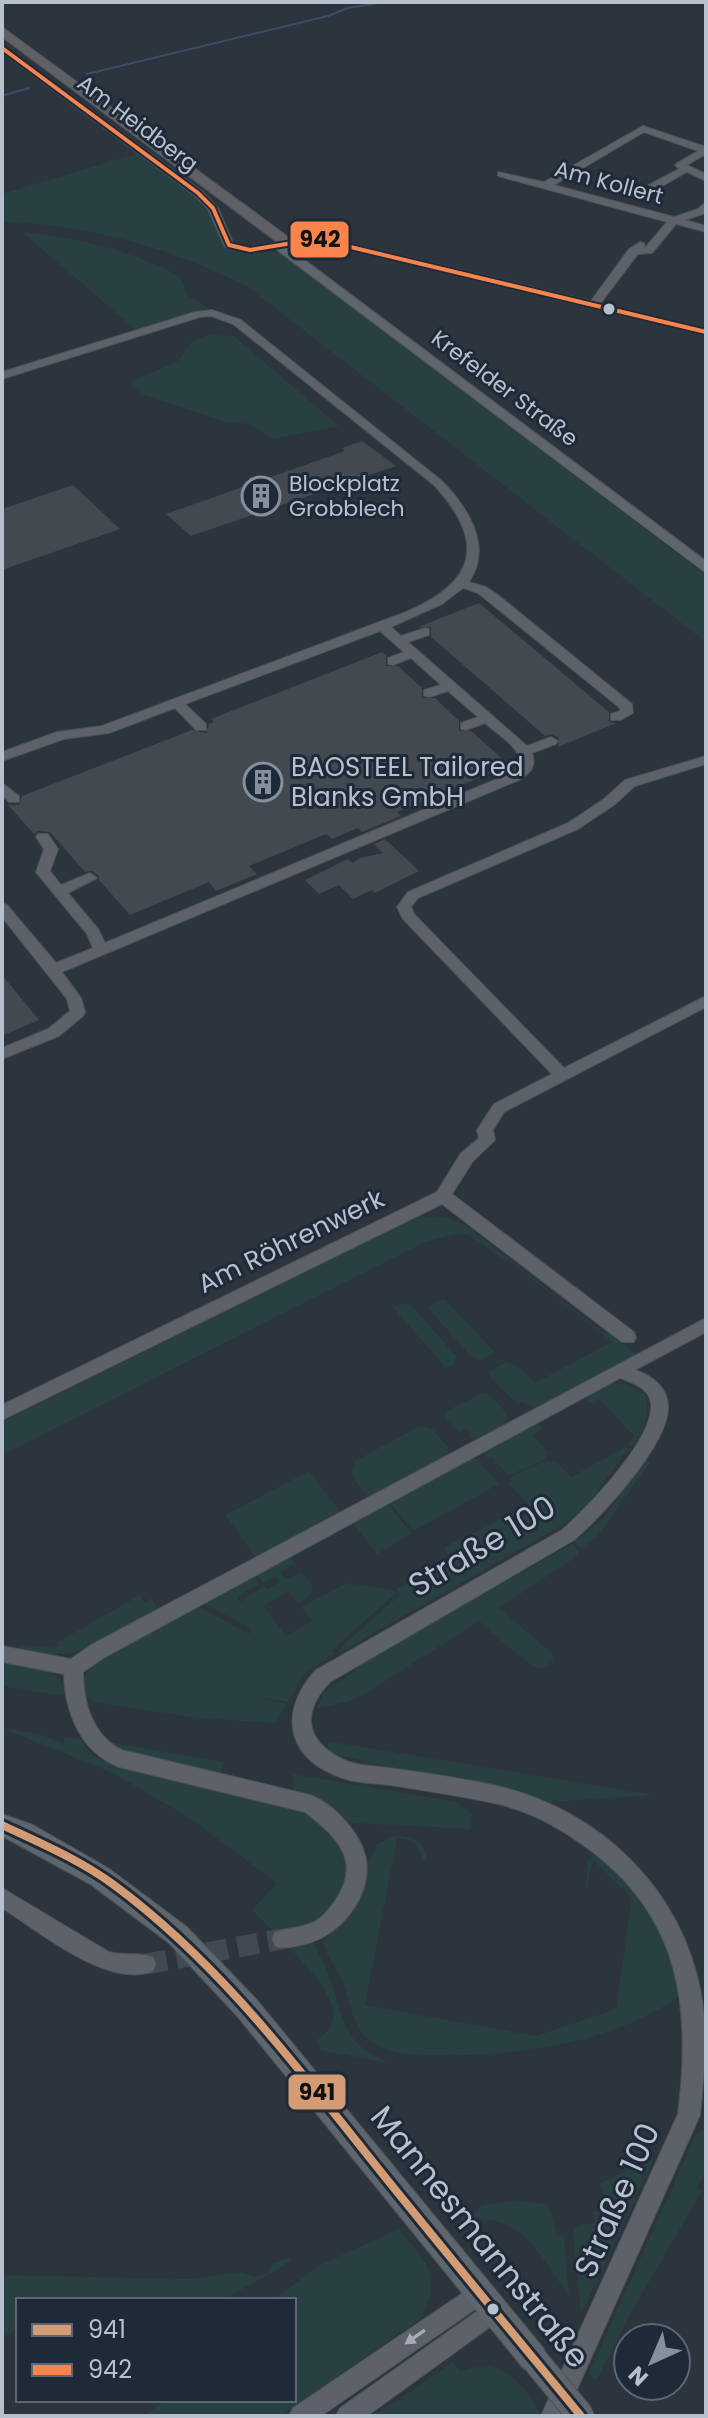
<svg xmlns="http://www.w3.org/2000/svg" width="708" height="2418" font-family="Poppins,sans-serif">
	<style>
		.green { fill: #294043 }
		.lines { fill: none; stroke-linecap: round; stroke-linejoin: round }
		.stream { stroke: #3a4e68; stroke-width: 2 }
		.building { fill: #434951 }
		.minor-tunnel { stroke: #414953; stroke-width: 21; stroke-dasharray: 21 10; stroke-linecap: butt }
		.minor-casing { stroke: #4b5057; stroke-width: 2 }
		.major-casing { stroke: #4a5059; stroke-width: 2 }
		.highway-casing { stroke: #495058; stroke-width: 2 }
		.minor { fill: #5d626a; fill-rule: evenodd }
		.major { fill: #5f656c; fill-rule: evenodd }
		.highway { fill: #5e6064; fill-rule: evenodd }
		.major-bridge-casing { stroke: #4a5059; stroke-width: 28; stroke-linecap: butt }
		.major-bridge { stroke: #5f656c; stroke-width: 26 }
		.bus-1-casing { stroke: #1f2a38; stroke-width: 14 }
		.bus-2-casing { stroke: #1f2a38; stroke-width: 8 }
		.bus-1 { stroke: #d39c74; stroke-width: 8 }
		.bus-2 { stroke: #f8844c; stroke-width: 4 }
		.oneway { fill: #a5adb9 }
		.bus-dot { fill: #b7c0cd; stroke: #1f2a38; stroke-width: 3 }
		.labels { text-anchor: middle; stroke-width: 6; stroke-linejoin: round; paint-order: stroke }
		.far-street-label { font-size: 22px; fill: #b7c0cd; stroke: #1f2a38 }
		.far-poi-label { font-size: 22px; fill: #b7c0cd; stroke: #1f2a38; text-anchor: start }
		.poi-label { font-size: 26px; fill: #b7c0cd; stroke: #1f2a38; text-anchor: start }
		.street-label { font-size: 26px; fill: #b7c0cd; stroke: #1f2a38 }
		.near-street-label { font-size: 32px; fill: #b7c0cd; stroke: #1f2a38 }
		.line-badge { stroke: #1f2a38; stroke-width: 3 }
		.pale-badge-label { font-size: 22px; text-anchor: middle; font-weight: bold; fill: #111 }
	</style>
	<rect width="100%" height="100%" fill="#2c343d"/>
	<g class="green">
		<path d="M139 153 205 204 214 217 224 246 244 253 282 252 706 576V642L248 287C170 247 89 225 2 222V194Z"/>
		<path d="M22 232C78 237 130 251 180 276L188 296 209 308 135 329Z"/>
		<polygon points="210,334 234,336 339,426 273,439 244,421 228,423 143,394 131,382 178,361 192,341"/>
		<polygon points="420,1216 448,1218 475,1229 473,1231 603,1333 606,1331 637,1355 537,1408 512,1399 491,1379 490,1371 506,1362 521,1368 535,1383 612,1342 508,1260 502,1259 469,1235 454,1234 423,1243 2,1455 2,1422"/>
		<polygon points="439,1300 445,1300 496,1353 480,1360 470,1355 428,1308"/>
		<polygon points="403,1303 412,1306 456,1356 453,1365 446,1368 393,1307"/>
		<path d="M613 1383 625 1384 645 1394C650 1417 646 1429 632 1447L627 1445 634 1436 599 1399 590 1403 585 1398 602 1386Z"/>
		<polygon points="483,1393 491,1396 507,1414 504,1426 475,1438 469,1437 471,1432 463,1428 460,1432 445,1419 444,1412"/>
		<polygon points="537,1423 543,1429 533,1435 548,1452 545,1459 508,1476 492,1457 488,1459 483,1453"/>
		<polygon points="420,1426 432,1429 448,1447 448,1455 369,1499 351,1475 355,1461"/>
		<polygon points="626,1447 628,1448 588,1504 566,1523 340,1652 338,1650 401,1594 396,1589 451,1559 444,1548 463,1536 466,1538 518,1509 523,1515 533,1509 508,1483 512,1481 509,1478 546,1461 556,1461 571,1477"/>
		<polygon points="474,1456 499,1484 421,1527 413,1531 389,1502"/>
		<polygon points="645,1460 650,1462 597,1537 581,1549 574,1542 604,1518"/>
		<polygon points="309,1471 342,1514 257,1559 225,1515"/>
		<polygon points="387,1503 412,1534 377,1554 352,1522"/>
		<path d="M572 1544 580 1551 573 1559 499 1608 552 1653 553 1661C550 1663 546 1668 542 1668 529 1669 490 1630 479 1621L365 1694 347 1702 317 1708 324 1692 355 1671 353 1668Z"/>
		<polygon points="289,1556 294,1563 281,1573 286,1579 302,1572 312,1586 312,1593 298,1604 288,1591 263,1606 286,1636 312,1621 301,1607 347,1583 392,1590 396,1593 332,1650 334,1653 303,1675 288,1702 255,1697 287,1704 275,1723 197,1718 93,1702 85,1693 82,1680 94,1662 197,1606 249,1634 252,1629 203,1603 254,1575 260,1584 237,1597 240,1602 264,1586 268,1589 279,1582 275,1577 263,1583 256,1574"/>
		<path d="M140 1595 145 1602 152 1598 157 1610C120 1631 85 1661 41 1653 32 1652 24 1652 18 1645L59 1647 58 1642Z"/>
		<path d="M2 1661C28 1666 62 1666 69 1697L2 1686Z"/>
		<path d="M4 1729C24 1731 46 1733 63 1745L65 1737 82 1739 90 1754 109 1763 236 1791 310 1814C341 1833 357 1865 337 1898 331 1908 327 1915 317 1921 304 1928 288 1929 274 1932L252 1910 277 1883 188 1817 115 1774Z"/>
		<polygon points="104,1741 224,1762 220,1773 124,1753"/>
		<polygon points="327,1741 654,1795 550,1802 506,1789 398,1769 330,1753"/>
		<polygon points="293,1774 456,1802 472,1814 471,1829 352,1823 321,1801 293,1790"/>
		<path d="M393 1836C410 1835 426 1841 427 1860L423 1859 415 1843 397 1838 365 2005 536 2036 616 2009 632 1898 593 1860 586 1891 587 1862 593 1854C624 1871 655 1906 668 1939 675 1955 676 1977 680 1995 620 2042 514 2057 440 2055 415 2055 390 2056 369 2040 351 2025 351 2001 342 1980 336 1967 327 1956 323 1942L352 1909 376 1845Z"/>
		<path d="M311 1938C317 1951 325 1964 330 1978 344 2020 343 2046 391 2063L322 2051 315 2042C319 2038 326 2034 329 2029 346 2001 304 1965 288 1946Z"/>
		<polygon points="704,2130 706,2171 697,2188 702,2191 629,2316 596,2381 589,2373 696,2135"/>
		<polygon points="654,2158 581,2314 573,2234 576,2227 595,2222 592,2212 607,2207 600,2183"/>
		<path d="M515 2201 548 2204 556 2232 564 2236 569 2296C535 2250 526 2214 462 2220L458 2216 475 2213 482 2205Z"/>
		<path d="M399 2229C426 2262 444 2276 420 2319L280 2416H145L166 2400H294V2300H273L320 2265Z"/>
		<polygon points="288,2258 291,2261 223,2300 18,2300 18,2330 2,2337 2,2275 189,2279 242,2272 257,2277 268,2273 271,2264"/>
		<path d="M453 2362 461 2372C499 2354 526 2384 541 2416H374Z"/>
	</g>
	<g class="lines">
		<g class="stream">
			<polyline points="87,74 328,16 348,8 384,2"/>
			<polyline points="2,96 29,88"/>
		</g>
	</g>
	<g class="building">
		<polygon points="362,441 396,466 191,536 166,514 345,451 342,448"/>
		<polygon points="73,485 120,529 2,570 2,509"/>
		<polygon points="479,603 609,712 609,722 616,723 558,747 559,738 552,734 545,736 431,637 431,627 418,627"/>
		<polygon points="382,652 386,656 386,666 398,666 422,688 422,698 435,698 459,721 459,731 471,731 509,765 397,812 401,816 362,832 358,828 332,839 326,834 249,866 257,874 216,891 209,882 130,915 99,880 99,876 92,871 85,872 50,832 38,831 34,834 8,805 19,805 22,796 192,730 206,733 209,724 214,722 211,719"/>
		<polygon points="385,839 419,871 375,893 372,890 353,899 339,885 319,894 305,880 348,859 353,863 360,858 383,853 374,844"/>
		<polygon points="2,975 39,1020 2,1036"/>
	</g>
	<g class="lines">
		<polyline class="minor-tunnel" points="146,1964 282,1939"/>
		<g class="minor-casing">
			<g id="minor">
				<polygon points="2,45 202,191 218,208 233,243 250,247 317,236 591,301 629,249 640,242 644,243 645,248 667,222 498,176 498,172 544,182 643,126 706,147 706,154 687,165 706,174 706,181 687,172 657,189 649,189 649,185 679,169 675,165 677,163 698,151 644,132 554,185 674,217 698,209 706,202 706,213 685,220 706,226 706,232 676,224 652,253 638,254 600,304 706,329 706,335 317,242 250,253 225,247 208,209 194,195 2,52"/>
				<path d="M212 310 241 320 442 481C468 508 493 546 469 582L486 587 498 595 632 704 633 713 621 720H611V714L620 711V708L478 593 463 588 442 604 391 627 401 636 425 628 429 629V635L408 642 527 746 551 737 558 741 556 744 532 753C537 767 530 773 519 780L62 972 81 998 85 1012 83 1016 59 1036 2 1059V1048L48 1029 70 1011 67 999 2 917V903L7 905 56 963 93 948 87 934 36 872 44 849 36 837 38 834H48L58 849 50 871 61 885 90 873 97 878 68 893 98 929 105 943 509 774 519 768C525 749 498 735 485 723L466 730 461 729V723L478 717 448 691 429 697 424 696V690L441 685 411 658 393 665 388 664V658L404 652 380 631 185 704 206 724V730H196L175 708 109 733 64 739 2 761V752L57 732 102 726 406 612C476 582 487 543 434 485L233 324 211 316 200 317 2 379V372L195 312Z"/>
				<polygon points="706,756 706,764 635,786 614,805 578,829 418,898 411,907 414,914 564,1068 706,996 706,1007 504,1112 493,1130 495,1140 473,1161 452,1194 634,1332 636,1337 634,1342 622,1342 442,1204 2,1420 2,1405 437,1192 461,1153 479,1138 477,1130 494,1104 552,1074 403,919 397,907 408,892 568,823 604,799 625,780"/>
				<polygon points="2,783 19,796 19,802 9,802 2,795"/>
				<path d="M706 1318V1332L635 1370C653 1376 670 1389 668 1410 665 1448 602 1516 574 1540L330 1682C302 1711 304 1740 342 1759 355 1766 375 1766 389 1768 425 1773 461 1778 497 1786 599 1809 683 1890 701 1994 708 2034 704 2075 700 2115L565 2416H541L678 2114C691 2011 682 1921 594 1853 564 1830 535 1813 498 1804 462 1796 426 1791 390 1785 373 1783 353 1783 337 1776 284 1755 280 1709 316 1670L562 1530C586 1509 661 1433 650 1399 646 1387 630 1382 620 1378L105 1657 83 1672C83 1703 93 1736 122 1750L310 1795C334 1804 361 1833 366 1859 372 1896 340 1936 305 1944 295 1946 285 1950 275 1946L272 1939 275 1932C287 1928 300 1928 312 1923 322 1919 329 1909 335 1901 363 1861 336 1836 305 1812L119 1767C81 1752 65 1713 64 1674L2 1662V1646L71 1659 91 1645Z"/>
				<path d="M2 1888 109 1952C124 1956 140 1952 153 1957L156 1964 153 1971C108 1989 40 1932 2 1908Z"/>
				<polygon points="479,2282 487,2285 490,2293 487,2301 321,2416 289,2416 293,2408"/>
				<polygon points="493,2300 501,2303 504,2311 501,2319 367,2416 336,2416 340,2408"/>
			</g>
		</g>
		<g class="major-casing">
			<g id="major">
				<polygon points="278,240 706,561 706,573 273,247 272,244"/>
				<polygon points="2,1814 33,1825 108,1868 187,1927 256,1999 544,2349 548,2359 544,2369 534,2373 524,2369 238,2017 169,1943 90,1884 2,1836"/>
			</g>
		</g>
		<g class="highway-casing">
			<polygon id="highway" points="2,27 291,239 291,245 281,245 2,37"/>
		</g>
		<use href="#minor" class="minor"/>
		<use href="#major" class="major"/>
		<use href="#highway" class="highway"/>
		<g class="major-bridge-casing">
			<polyline id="major-bridge" points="534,2359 581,2416"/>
		</g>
		<use href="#major-bridge" class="major-bridge"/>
		<g class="bus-1-casing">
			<path id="bus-1" d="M2 1825C40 1843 80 1860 114 1885 220 1963 300 2071 381 2172 447 2254 514 2335 581 2416"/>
		</g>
		<g class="bus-2-casing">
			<polyline id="bus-2" points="2,48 198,193 213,208 229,245 250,250 317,239 706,332"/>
		</g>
		<use href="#bus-1" class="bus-1"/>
		<use href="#bus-2" class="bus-2"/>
	</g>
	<defs><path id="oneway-solid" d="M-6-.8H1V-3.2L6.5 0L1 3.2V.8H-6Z" transform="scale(2)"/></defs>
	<use class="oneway" href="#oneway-solid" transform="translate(415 2337) rotate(145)"/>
	<defs>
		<g id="building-ring" transform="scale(2)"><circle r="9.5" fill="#1f2a38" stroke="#868f9b" stroke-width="1.5"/><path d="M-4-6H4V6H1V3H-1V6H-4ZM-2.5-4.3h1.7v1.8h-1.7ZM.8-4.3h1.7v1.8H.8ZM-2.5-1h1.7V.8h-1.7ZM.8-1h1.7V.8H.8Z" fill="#868f9b"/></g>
	</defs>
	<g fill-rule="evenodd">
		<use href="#building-ring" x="261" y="496"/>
		<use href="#building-ring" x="263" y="782"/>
	</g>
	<g class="bus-dot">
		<circle cx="609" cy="309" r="7"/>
		<circle cx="493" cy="2309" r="7"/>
	</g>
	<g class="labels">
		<g class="far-street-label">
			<text transform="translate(138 123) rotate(37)" y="8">Am Heidberg</text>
			<text transform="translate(609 182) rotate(15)" y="8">Am Kollert</text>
			<text transform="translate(505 388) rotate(37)" y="8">Krefelder Straße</text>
		</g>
		<g class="far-poi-label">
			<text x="289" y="491">Blockplatz<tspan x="289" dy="25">Grobblech</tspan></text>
		</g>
		<g class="poi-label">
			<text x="291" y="776">BAOSTEEL Tailored<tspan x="291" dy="30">Blanks GmbH</tspan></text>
		</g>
		<g class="street-label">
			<text transform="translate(291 1241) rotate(-26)" y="9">Am Röhrenwerk</text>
		</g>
		<g class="near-street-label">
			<text transform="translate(482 1546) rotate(-31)" y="11">Straße 100</text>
			<text transform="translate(617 2200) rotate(-66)" y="11">Straße 100</text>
			<text transform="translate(480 2237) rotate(51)" y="11">Mannesmannstraße</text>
		</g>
	</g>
	<g class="line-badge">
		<rect x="289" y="220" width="61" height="39" rx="8" fill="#f8844c"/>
		<rect x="287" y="2073" width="60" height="38" rx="8" fill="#d39c74"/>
	</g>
	<g class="pale-badge-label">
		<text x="320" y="247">942</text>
		<text x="317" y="2100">941</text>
	</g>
	<rect width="708" height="2418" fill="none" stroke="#b7c0cd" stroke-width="8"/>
	<rect x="16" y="2298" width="280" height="104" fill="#1f2a38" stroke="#5c6674" stroke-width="2"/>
	<rect x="32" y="2324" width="40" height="12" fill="#d39c74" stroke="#5c6674" stroke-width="2"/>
	<text x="88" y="2338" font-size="24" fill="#b7c0cd">941</text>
	<rect x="32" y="2364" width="40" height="12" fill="#f8844c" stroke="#5c6674" stroke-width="2"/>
	<text x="88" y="2378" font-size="24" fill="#b7c0cd">942</text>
	<g transform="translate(652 2362) rotate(224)"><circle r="38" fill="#1f2a38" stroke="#5c6674" stroke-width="2"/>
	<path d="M0-6L14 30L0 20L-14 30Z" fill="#868f9b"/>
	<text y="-12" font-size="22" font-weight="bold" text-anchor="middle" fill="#b7c0cd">N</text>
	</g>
</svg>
